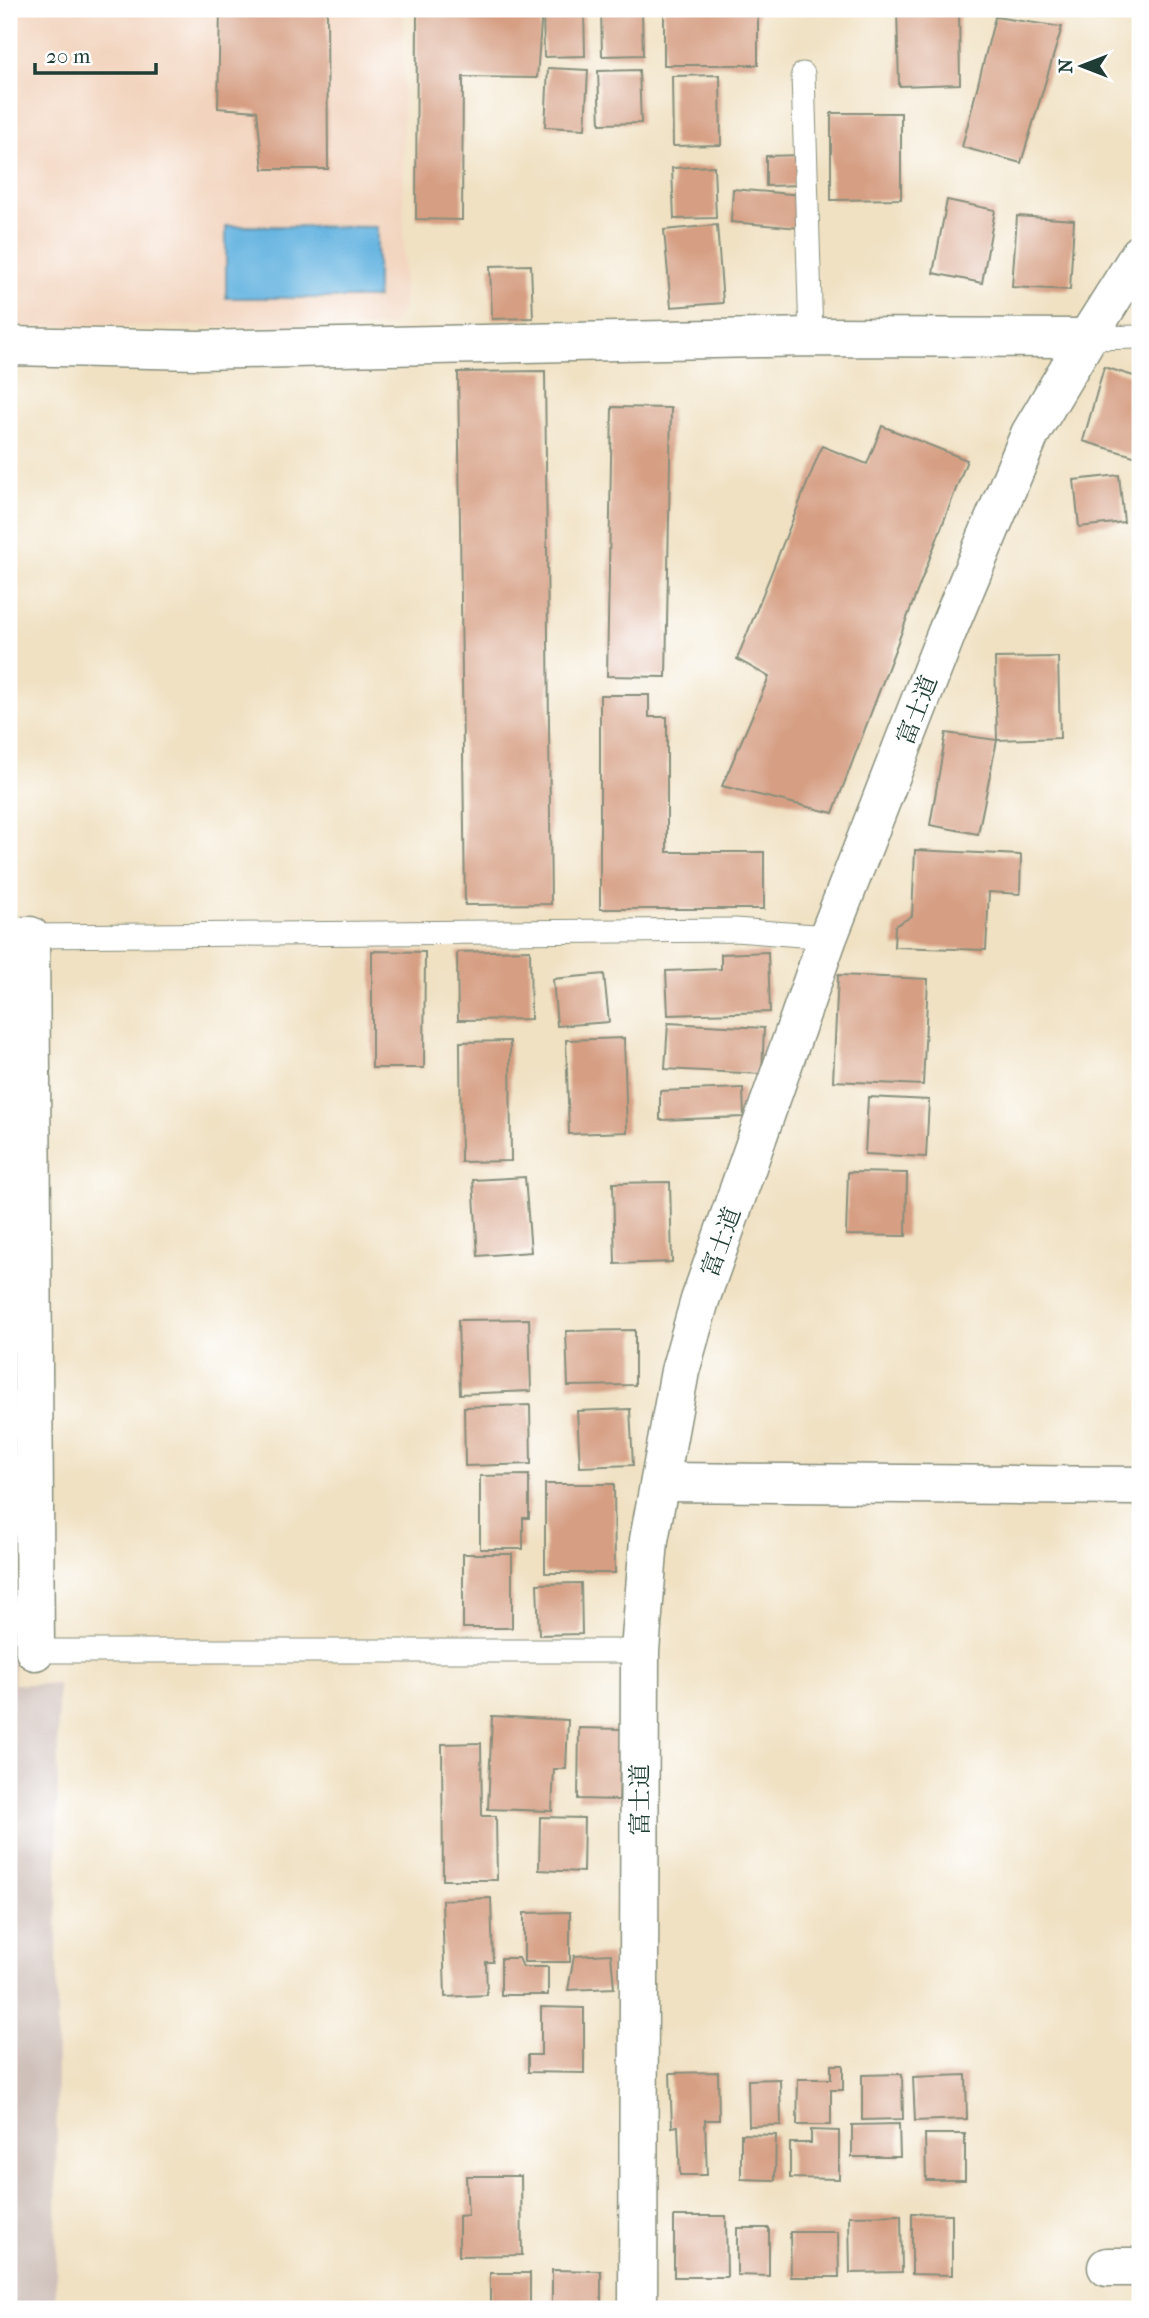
<svg xmlns="http://www.w3.org/2000/svg" width="1149" height="2318" font-family="'IM FELL French Canon','Noto Serif JP',serif">
	<style>
		.built { fill: #f2d4be }
		.industrial { fill: #cfc0ba }
		.water { fill: #67b5e1; stroke: #43798a; stroke-width: 2 }
		.building { fill: #d69f83 }
		.lines { fill: none; stroke-linecap: round; stroke-linejoin: round }
		.service-casing { stroke: #888f7c; stroke-width: 25 }
		.minor-casing { stroke: #888f7c; stroke-width: 41 }
		.tertiary-casing { stroke: #888f7c; stroke-width: 41 }
		.service { stroke: #fff; stroke-width: 23 }
		.minor { stroke: #fff; stroke-width: 38 }
		.tertiary { stroke: #fff; stroke-width: 38 }
		.labels { text-anchor: middle; stroke-width: 5; stroke-linejoin: round; paint-order: stroke }
		.street-label { font-size: 24px; fill: #1f3d34; stroke: #fff }
	</style>
	<rect width="100%" height="100%" fill="#fff"/>
	<filter id="ink" filterUnits="userSpaceOnUse"><feTurbulence type="fractalNoise" baseFrequency=".0143" numOctaves="2"/><feDisplacementMap in="SourceGraphic" scale="14" xChannelSelector="R" yChannelSelector="G"/><feConvolveMatrix kernelMatrix="1 2 1 2 8 2 1 2 1" color-interpolation-filters="sRGB"/></filter>
	<filter id="wash" filterUnits="userSpaceOnUse"><feTurbulence type="fractalNoise" baseFrequency=".00686" numOctaves="4" result="noise"/><feDisplacementMap in="SourceGraphic" scale="28" xChannelSelector="R" yChannelSelector="G"/><feGaussianBlur stdDeviation="1.57" result="paint"/><feColorMatrix in="noise" values="0 0 0 0 0 0 0 0 0 0 0 0 0 0 0 0 0 1.4 0 .05"/><feComposite in="paint" operator="in"/></filter>
	<g filter="url(#wash)">
		<rect width="100%" height="100%" fill="#f0e1c3"/>
		<g class="built">
			<polygon points="9,9 403,9 404,308 391,327 9,326"/>
			<polygon points="1140,2304 1140,2309 944,2309 944,2305"/>
		</g>
		<polygon class="industrial" points="9,982 16,982 14,1684 58,1684 56,2309 9,2309"/>
		<polygon class="water" points="226,226 377,227 377,298 226,298"/>
		<g id="blocks">
			<g class="building">
				<polygon points="220,9 327,9 328,169 263,169 257,111 218,108"/>
				<polygon points="417,9 542,9 537,78 463,77 462,220 416,219"/>
				<polygon points="543,9 584,9 585,56 544,57"/>
				<polygon points="601,9 642,9 643,55 602,56"/>
				<rect x="664" y="9" width="94" height="56"/>
				<polygon points="897,9 959,9 960,84 899,86"/>
				<polygon points="995,17 1062,27 1021,163 962,147"/>
				<polygon points="548,68 588,70 585,129 545,127"/>
				<polygon points="639,70 641,123 600,124 598,71"/>
				<polygon points="720,75 721,145 673,146 672,76"/>
				<polygon points="831,113 901,113 901,199 831,200"/>
				<polygon points="801,155 802,185 766,186 766,156"/>
				<polygon points="714,166 716,218 674,219 672,168"/>
				<polygon points="733,189 802,195 800,228 731,222"/>
				<polygon points="947,200 995,210 982,283 933,273"/>
				<polygon points="1017,216 1074,220 1070,290 1012,287"/>
				<polygon points="717,225 723,303 671,307 664,230"/>
				<polygon points="531,265 533,318 492,319 490,266"/>
				<polygon points="1104,367 1140,378 1140,458 1083,441"/>
				<polygon points="545,371 551,904 465,905 458,372"/>
				<polygon points="612,407 671,408 666,677 607,676"/>
				<polygon points="882,426 967,460 833,813 722,786 769,677 737,659 822,446 867,464"/>
				<polygon points="1119,475 1124,522 1079,527 1074,480"/>
				<polygon points="1136,475 1140,475 1140,530 1135,530"/>
				<polygon points="1058,657 1060,738 997,740 995,658"/>
				<polygon points="600,695 649,695 649,717 667,717 667,852 764,852 764,909 600,909"/>
				<polygon points="946,733 997,740 978,834 930,825"/>
				<polygon points="915,850 1021,855 1020,894 989,892 986,950 894,947 895,926 912,916"/>
				<polygon points="530,950 531,1019 458,1020 457,952"/>
				<polygon points="372,951 425,952 424,1068 372,1068"/>
				<polygon points="768,952 770,1012 668,1015 666,971 721,969 721,954"/>
				<polygon points="604,974 609,1022 557,1026 553,979"/>
				<polygon points="838,975 928,979 923,1085 833,1081"/>
				<polygon points="668,1023 764,1028 762,1074 665,1069"/>
				<polygon points="624,1038 627,1132 569,1134 566,1040"/>
				<polygon points="510,1041 511,1161 461,1162 460,1042"/>
				<polygon points="743,1088 744,1117 660,1120 660,1091"/>
				<polygon points="868,1097 929,1100 926,1157 865,1154"/>
				<polygon points="848,1172 907,1173 906,1236 846,1235"/>
				<polygon points="525,1177 531,1252 478,1256 473,1180"/>
				<polygon points="670,1182 672,1262 615,1264 613,1183"/>
				<polygon points="529,1319 531,1391 460,1394 458,1320"/>
				<polygon points="635,1330 635,1385 568,1386 566,1331"/>
				<polygon points="530,1405 531,1464 465,1466 464,1407"/>
				<polygon points="630,1409 633,1465 580,1467 577,1411"/>
				<polygon points="529,1475 529,1518 523,1518 523,1549 480,1549 480,1476"/>
				<polygon points="545,1484 614,1484 615,1573 545,1573"/>
				<rect x="463" y="1554" width="49" height="74"/>
				<polygon points="581,1583 582,1634 539,1635 537,1584"/>
				<polygon points="492,1716 568,1720 566,1769 554,1769 552,1811 488,1809"/>
				<polygon points="579,1728 621,1729 619,1800 578,1799"/>
				<polygon points="481,1743 482,1816 496,1816 497,1880 443,1880 442,1744"/>
				<polygon points="540,1817 584,1818 583,1872 539,1870"/>
				<polygon points="491,1898 493,1962 486,1962 487,1995 445,1997 442,1900"/>
				<polygon points="570,1912 570,1962 524,1962 524,1913"/>
				<polygon points="611,1954 614,1988 568,1990 574,1956"/>
				<polygon points="501,1958 519,1958 523,1967 548,1967 548,1995 501,1995"/>
				<polygon points="541,2007 584,2008 584,2073 528,2072 528,2055 541,2055"/>
				<polygon points="831,2065 843,2065 843,2090 831,2090 831,2125 797,2125 798,2079 831,2079"/>
				<polygon points="718,2072 719,2120 705,2120 707,2175 680,2175 678,2126 672,2127 670,2073"/>
				<polygon points="902,2074 903,2119 862,2120 862,2075"/>
				<polygon points="966,2075 967,2119 915,2121 913,2077"/>
				<polygon points="780,2079 781,2125 749,2126 748,2080"/>
				<polygon points="899,2124 900,2157 852,2157 852,2125"/>
				<polygon points="811,2130 839,2131 839,2179 790,2178 790,2143 811,2143"/>
				<polygon points="741,2134 776,2135 775,2180 741,2179"/>
				<polygon points="925,2134 965,2134 965,2180 926,2180"/>
				<polygon points="466,2176 521,2176 522,2255 459,2256 459,2216 468,2215"/>
				<polygon points="912,2213 952,2214 952,2275 912,2274"/>
				<polygon points="901,2215 902,2272 850,2273 849,2216"/>
				<polygon points="674,2216 726,2216 727,2277 674,2277"/>
				<polygon points="737,2228 769,2228 769,2276 737,2275"/>
				<polygon points="790,2232 838,2232 839,2277 791,2277"/>
				<polygon points="552,2270 601,2271 601,2309 552,2309"/>
				<rect x="490" y="2273" width="40" height="36"/>
			</g>
		</g>
	</g>
	<g filter="url(#ink)">
		<use href="#blocks" fill-opacity="0" stroke="#888f7c" stroke-width="2"/>
		<g class="lines">
			<g class="service-casing">
				<g id="service">
					<polyline points="803,74 811,337"/>
					<polyline points="1087,338 1140,337"/>
					<polyline points="30,936 735,930 828,937"/>
					<polyline points="35,1651 640,1651"/>
				</g>
			</g>
			<g class="minor-casing">
				<g id="minor">
					<polyline points="9,937 30,936 35,1651"/>
					<polyline points="1107,2267 1140,2267"/>
				</g>
			</g>
			<g class="tertiary-casing">
				<g id="tertiary">
					<polyline points="9,346 198,350 811,337 1087,338"/>
					<polyline points="660,1482 1140,1486"/>
					<polyline points="638,2309 640,1651 649,1540 680,1371 700,1300 828,937 947,632 1030,434 1087,338 1140,254"/>
				</g>
			</g>
			<use href="#service" class="service"/>
			<use href="#minor" class="minor"/>
			<use href="#tertiary" class="tertiary"/>
		</g>
	</g>
	<g class="labels">
		<g class="street-label">
			<text transform="translate(917 710) rotate(-69)" y="8">富士道</text>
			<text transform="translate(721 1242) rotate(-70)" y="8">富士道</text>
			<text transform="translate(640 1800) rotate(-90)" y="8">富士道</text>
		</g>
	</g>
	<rect width="1149" height="2318" fill="none" stroke="#fff" stroke-width="35"/>
	<g transform="translate(1082 66) rotate(270)" stroke="#ffffff" stroke-width="5" paint-order="stroke">
	<path d="M0-5L12 26L0 18L-12 26Z" fill="#1f3d34"/>
	<text y="-10" font-size="19" font-weight="bold" text-anchor="middle" fill="#1f3d34">N</text>
	</g>
	<path d="M35 63v10h121v-10" fill="none" stroke="#1f3d34" stroke-width="3.5"/>
	<text x="46" y="63" font-size="21" fill="#1f3d34" stroke="#ffffff" stroke-width="5" paint-order="stroke">20 m</text>
</svg>
